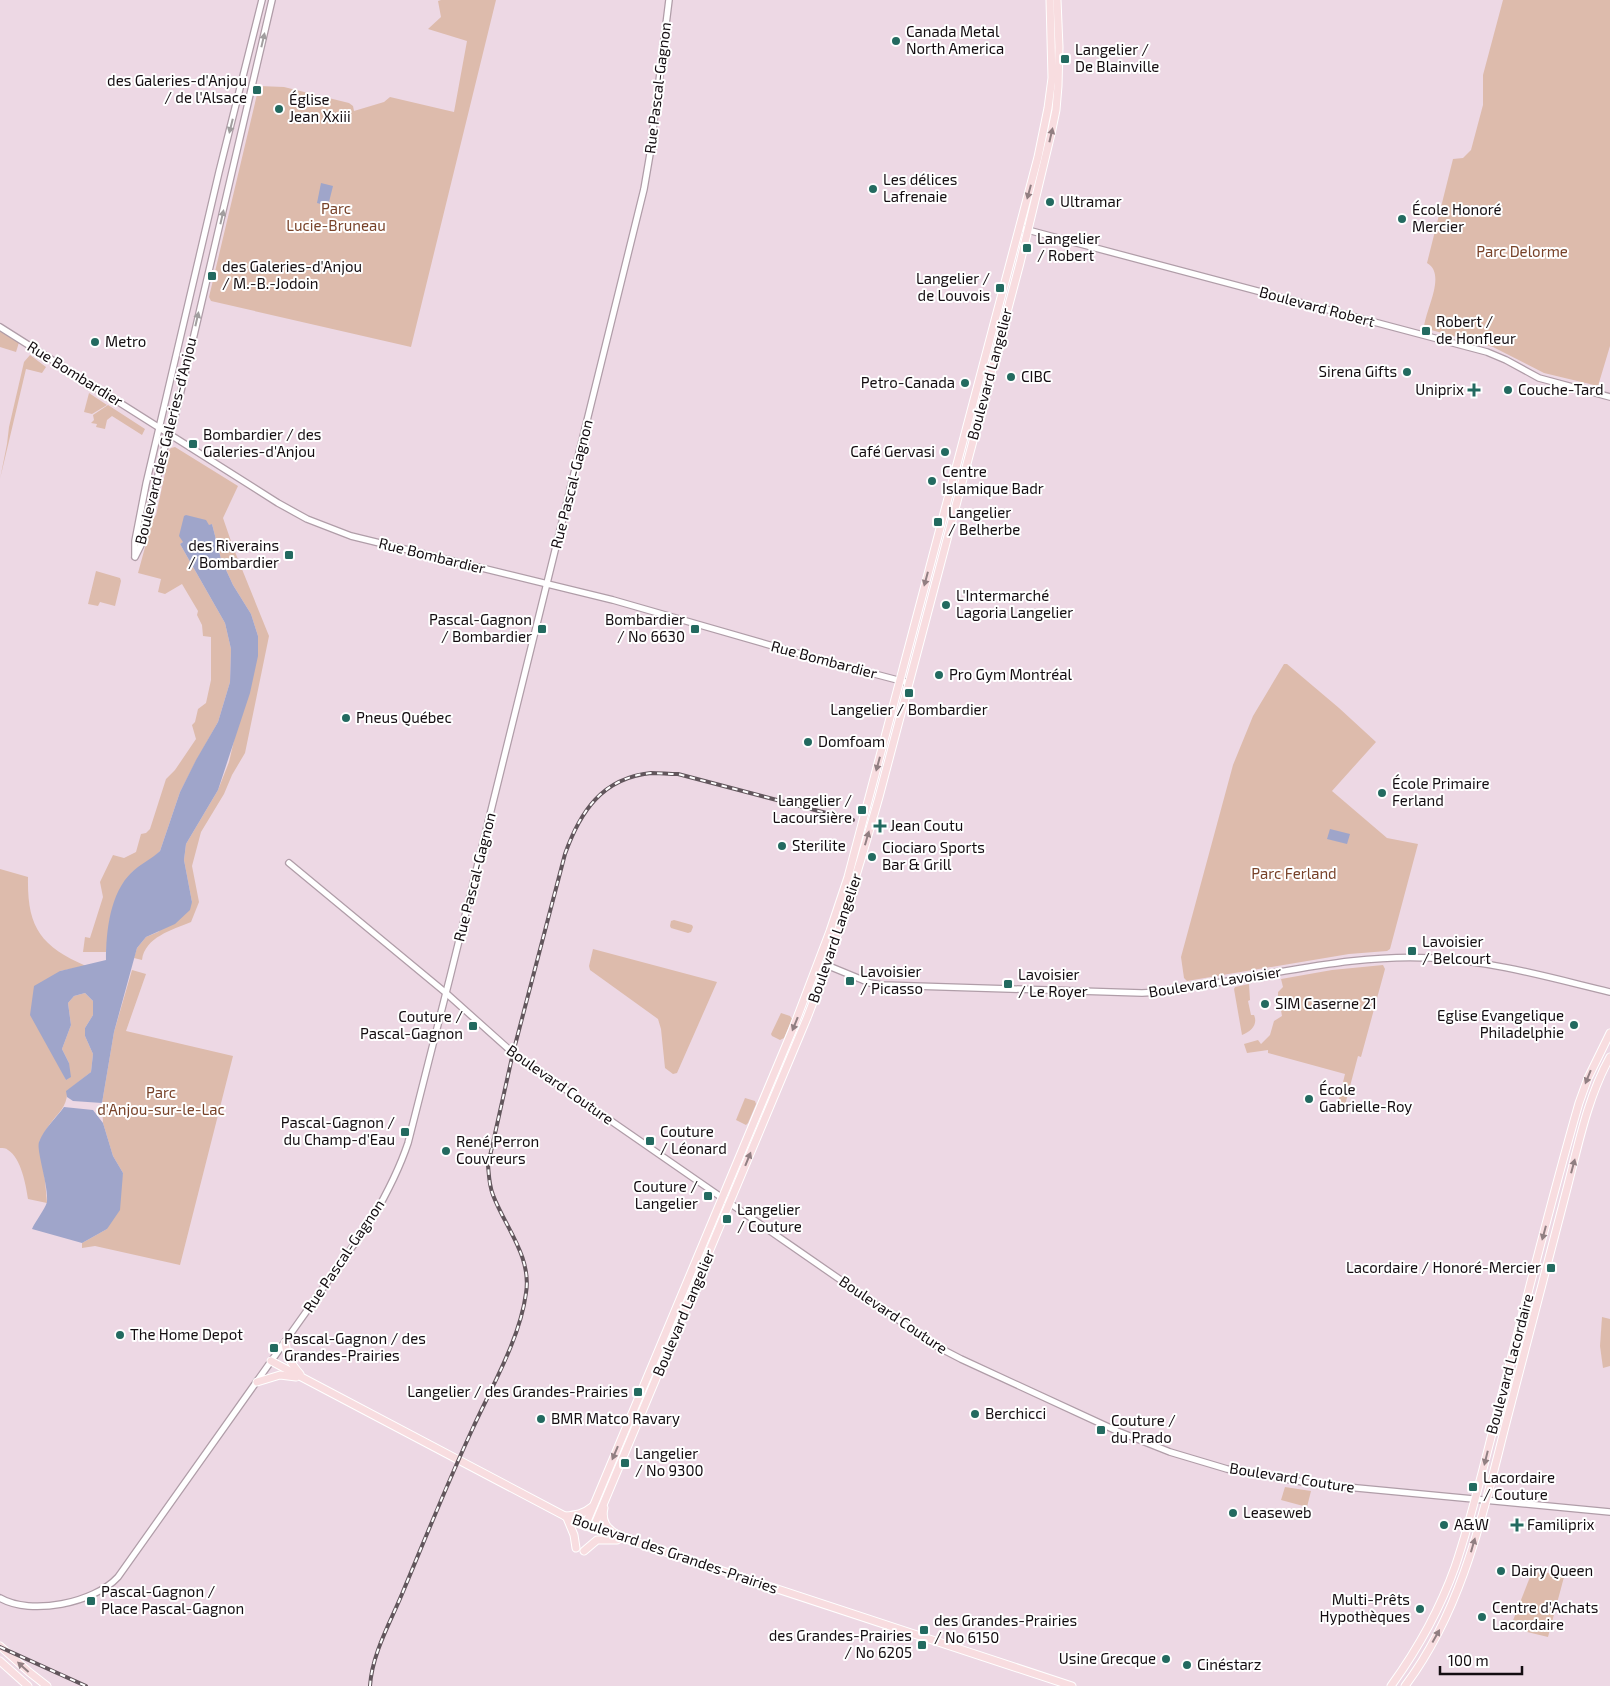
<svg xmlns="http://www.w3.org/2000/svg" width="1610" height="1686" font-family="'Exo 2',sans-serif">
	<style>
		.green { fill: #ddbbac }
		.water { fill: #9fa5ca }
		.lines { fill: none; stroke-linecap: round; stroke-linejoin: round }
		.minor-casing { stroke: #b09da8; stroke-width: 8 }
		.major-casing { stroke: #fff; stroke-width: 9 }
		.minor { stroke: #fff; stroke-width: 5.5 }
		.major { stroke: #f8dde0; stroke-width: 7 }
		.rail-casing { stroke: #62565c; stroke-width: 4 }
		.rail { stroke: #fff; stroke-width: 2; stroke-dasharray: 5.5; stroke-linecap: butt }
		.oneway { fill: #a19e9f }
		.oneway2 { fill: #917f82 }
		.poi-dot { fill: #236a60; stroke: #fff; stroke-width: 2 }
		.labels { text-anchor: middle; stroke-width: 4; stroke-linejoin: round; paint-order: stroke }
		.poi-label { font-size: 15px; fill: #130c10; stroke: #fff; text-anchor: start }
		.street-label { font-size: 15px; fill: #130c10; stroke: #fff }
		.park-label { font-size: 15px; fill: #784229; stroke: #fff }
	</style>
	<rect width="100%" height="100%" fill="#edd8e4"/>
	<g class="green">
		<polygon points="441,0 496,0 411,347 211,301 209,297 259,86 284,87 349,103 353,106 354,111 384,102 390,97 454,112 467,41 428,29 441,17 438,1"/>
		<path d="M1503 0H1610V346L1598 386 1544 373 1493 347 1424 328C1425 310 1447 274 1427 263L1453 159 1463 158 1471 150 1483 105V75Z"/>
		<polygon points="0,327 20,339 16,352 0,347"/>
		<polygon points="30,355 46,367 42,373 26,369 0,479 7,444 9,427 24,362"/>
		<polygon points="89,393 107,405 92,414 84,412"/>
		<polygon points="108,405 145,429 142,435 112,416 107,420 105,429 96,427 97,424 91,423 94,420 93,415"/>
		<path d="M175 447 238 486 223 518 233 547 269 636 245 753 232 775 224 794 201 832 192 866 199 902 191 922C172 930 145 937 142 960L134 958 137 948 146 937 158 932 192 902 184 860 186 844 218 790 229 762 258 636 251 614 233 585 221 559 212 524 180 544 225 623 231 649 230 682 218 722 196 761 180 792 160 851 153 858 132 872 110 919 106 952H83L85 937 90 938 103 897 100 882 113 855 124 858 136 852 141 834 146 833 150 829 166 779 175 770 196 739 192 725 195 722 198 709 206 703 211 680V637L203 636 202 625 197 615 198 611 182 584 165 594 158 592 161 579 138 573 153 518 156 515 167 464C166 459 167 451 171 448Z"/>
		<polygon points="96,571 120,578 121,581 115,606 100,602 98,606 88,604"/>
		<polygon points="1284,664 1287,664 1339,708 1376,742 1332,791 1387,838 1418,844 1390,949 1387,951 1349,954 1187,981 1184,978 1181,957 1233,765 1253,716"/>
		<path d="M0 869 28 877C27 927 40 946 86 966L60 971 59 1064 66 1080 69 1063 62 1049 71 1025 68 1003 74 996 85 993 93 1001V1015L85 1028V1036L93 1054 91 1072 67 1091C68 1106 58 1113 50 1124 46 1129 43 1136 39 1142L45 1180 47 1203 28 1199C26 1185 21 1158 8 1150 6 1148 3 1148 0 1148Z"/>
		<polygon points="674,920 692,925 693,927 691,932 688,933 671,928 670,926 671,921"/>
		<polygon points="593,949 717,982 677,1073 673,1074 665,1068 661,1029 658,1019 590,970 589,966"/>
		<polygon points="1383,965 1385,969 1361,1057 1358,1056 1344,1109 1337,1107 1345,1074 1268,1053 1268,1050 1247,1053 1244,1044 1258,1040 1261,1044 1270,1035 1274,1021 1282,1016 1280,1005 1284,1004 1283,996 1278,997 1278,992 1283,987 1281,979 1332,970"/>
		<polygon points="132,970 146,974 126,1031 233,1056 180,1265 95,1246 82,1248 82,1243 107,1229 123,1173 113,1156 103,1123 102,1103 114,1032"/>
		<path d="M1249 984 1250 1000 1248 1001 1251 1015H1254C1258 1024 1252 1031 1242 1035L1234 989 1235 987Z"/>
		<polygon points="781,1013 790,1016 792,1019 784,1038 780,1040 772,1036 771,1034"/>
		<polygon points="745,1098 755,1101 756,1104 748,1123 746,1125 736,1120"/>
		<polygon points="1602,1317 1610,1319 1610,1366 1603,1368 1600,1346"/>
		<polygon points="1285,1487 1311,1491 1307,1507 1281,1500"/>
		<polygon points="1532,1572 1562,1574 1564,1577 1548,1637 1510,1628"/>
	</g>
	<g class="water">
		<polygon points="321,183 333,186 328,206 317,203"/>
		<path d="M186 515 206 520 209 525 212 524 221 559 233 585 251 614 258 636V656L250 693 218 790 186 844 184 860 192 902 190 910 175 924 146 937 137 948 114 1032 102 1103 73 1101 67 1097 66 1091 91 1072 93 1054 85 1036V1028L93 1015V1001L85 993 74 996 68 1003 71 1025 62 1049 69 1063 71 1077 66 1080 30 1015 34 986 60 971 106 960C106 931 110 893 132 872 140 864 152 859 160 851L180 792 196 760 218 722 230 682 231 649 225 623 180 544 183 542 179 536 184 516Z"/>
		<polygon points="1330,829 1350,834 1347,844 1327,839"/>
		<path d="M64 1107 93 1110 103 1123 113 1156 123 1173 120 1210 107 1229 82 1243 32 1229C35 1222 45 1209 47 1202 49 1187 36 1150 39 1142 44 1129 56 1118 64 1107Z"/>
	</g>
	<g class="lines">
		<g class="minor-casing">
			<g id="minor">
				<polyline points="1024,229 1487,352 1506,360 1539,378 1610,397"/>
				<polyline points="0,327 278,503 307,519 351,536 613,600 825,661 909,683"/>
				<polyline points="135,555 135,541 146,484 219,172 262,0"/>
				<polyline points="135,557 142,543 165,446 174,421 272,0"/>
				<polyline points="289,863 446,993 513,1053 910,1328 934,1345 961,1359 1117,1431 1170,1452 1227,1469 1315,1484 1610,1512"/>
				<path d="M819 962 870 983 882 985 1142 993 1160 992C1198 986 1235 980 1273 973 1325 964 1378 955 1431 958 1493 961 1551 978 1610 992"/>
				<path d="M0 1598C31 1616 94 1603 118 1577L372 1219C386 1195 399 1170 408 1143L450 977 644 189 650 154 669 0"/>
			</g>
		</g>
		<g class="major-casing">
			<g id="major">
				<path d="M285 1343C287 1356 291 1364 300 1374"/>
				<polyline points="271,1361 580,1524 1072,1686"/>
				<polyline points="257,1382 280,1375 296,1377"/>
				<path d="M604 1508C601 1521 607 1529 618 1535"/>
				<path d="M565 1516C575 1515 584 1514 592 1507"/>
				<polyline points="567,1518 574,1535 576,1548"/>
				<polyline points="585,1526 792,1031 830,931 848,877 1038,157 1048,108 1052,78 1050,0"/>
				<path d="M593 1529 807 1018C836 945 858 872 879 797L1020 263 1051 134 1056 110 1058 86 1059 47 1057 0"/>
				<polyline points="584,1551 597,1540 617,1540"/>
				<polyline points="0,1646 29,1672 47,1686"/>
				<polyline points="0,1661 28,1686"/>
				<path d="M1391 1686C1417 1650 1440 1609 1455 1567 1473 1514 1485 1460 1499 1406 1525 1305 1550 1204 1579 1103L1588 1078 1610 1033"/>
				<path d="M1405 1686C1462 1610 1482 1517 1505 1427 1525 1351 1544 1276 1564 1200 1577 1152 1586 1100 1610 1057"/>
			</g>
		</g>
		<use href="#minor" class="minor"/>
		<use href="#major" class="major"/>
		<g class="rail-casing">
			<g id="rail">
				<polyline points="0,1647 86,1686"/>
				<path d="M370 1686C372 1654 390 1623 402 1594 425 1539 447 1484 472 1430 491 1388 520 1339 526 1293 532 1257 505 1227 493 1195 489 1185 489 1176 488 1165L513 1053 565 854C580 812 602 778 651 773 660 773 669 774 678 774L853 820"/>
			</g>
		</g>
		<use href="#rail" class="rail"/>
	</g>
	<defs><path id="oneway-solid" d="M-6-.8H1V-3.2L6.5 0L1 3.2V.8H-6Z" transform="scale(1.25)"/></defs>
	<g class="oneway">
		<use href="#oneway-solid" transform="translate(263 40) rotate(-77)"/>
		<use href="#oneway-solid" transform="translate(231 126) rotate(104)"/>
		<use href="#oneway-solid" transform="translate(222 217) rotate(-77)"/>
		<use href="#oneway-solid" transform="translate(197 319) rotate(-77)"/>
	</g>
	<g class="oneway2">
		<use href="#oneway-solid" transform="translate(1051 135) rotate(-77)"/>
		<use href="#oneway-solid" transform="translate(1029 192) rotate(105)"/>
		<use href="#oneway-solid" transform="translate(926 579) rotate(105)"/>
		<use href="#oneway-solid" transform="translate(878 764) rotate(105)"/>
		<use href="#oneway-solid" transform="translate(867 838) rotate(-74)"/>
		<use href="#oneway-solid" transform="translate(795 1024) rotate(112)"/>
		<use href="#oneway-solid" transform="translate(1588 1077) rotate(112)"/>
		<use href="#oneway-solid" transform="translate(748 1159) rotate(-68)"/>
		<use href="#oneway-solid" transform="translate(1573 1166) rotate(-75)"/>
		<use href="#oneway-solid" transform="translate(1544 1233) rotate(105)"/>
		<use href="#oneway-solid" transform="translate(615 1453) rotate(113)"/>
		<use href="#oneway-solid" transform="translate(1486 1458) rotate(104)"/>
		<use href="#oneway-solid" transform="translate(1473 1545) rotate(-74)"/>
		<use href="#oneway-solid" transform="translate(1436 1636) rotate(-61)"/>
		<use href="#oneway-solid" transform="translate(23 1667) rotate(-138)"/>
	</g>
	<g class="poi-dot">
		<circle cx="896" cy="41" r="5"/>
		<rect x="1060" y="54" width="10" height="10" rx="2.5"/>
		<rect x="252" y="85" width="10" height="10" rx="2.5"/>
		<circle cx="279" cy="109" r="5"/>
		<circle cx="873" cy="189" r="5"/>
		<circle cx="1050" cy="202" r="5"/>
		<circle cx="1402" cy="219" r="5"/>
		<rect x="1022" y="243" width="10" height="10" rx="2.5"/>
		<rect x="207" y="271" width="10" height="10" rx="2.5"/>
		<rect x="995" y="283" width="10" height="10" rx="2.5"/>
		<rect x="1421" y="326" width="10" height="10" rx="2.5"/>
		<circle cx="95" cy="342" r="5"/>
		<circle cx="1407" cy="372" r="5"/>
		<circle cx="1011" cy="377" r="5"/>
		<circle cx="965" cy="383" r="5"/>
		<path d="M1471.5 382.5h5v5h5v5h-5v5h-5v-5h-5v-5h5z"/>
		<circle cx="1508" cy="390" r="5"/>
		<rect x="188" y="439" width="10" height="10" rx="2.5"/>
		<circle cx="945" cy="452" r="5"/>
		<circle cx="932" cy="481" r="5"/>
		<rect x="933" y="517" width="10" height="10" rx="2.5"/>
		<rect x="284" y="550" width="10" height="10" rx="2.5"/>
		<circle cx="946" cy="605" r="5"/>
		<rect x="537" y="624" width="10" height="10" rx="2.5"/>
		<rect x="690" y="624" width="10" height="10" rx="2.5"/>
		<circle cx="939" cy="675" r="5"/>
		<rect x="904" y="688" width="10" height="10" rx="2.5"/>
		<circle cx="346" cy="718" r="5"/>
		<circle cx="808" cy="742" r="5"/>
		<circle cx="1382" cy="793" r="5"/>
		<rect x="857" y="805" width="10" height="10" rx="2.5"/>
		<path d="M877.5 818.5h5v5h5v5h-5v5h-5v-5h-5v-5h5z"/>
		<circle cx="782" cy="846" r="5"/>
		<circle cx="872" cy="857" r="5"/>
		<rect x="1407" y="946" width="10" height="10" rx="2.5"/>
		<rect x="845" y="976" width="10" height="10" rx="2.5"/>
		<rect x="1003" y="979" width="10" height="10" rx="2.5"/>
		<circle cx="1265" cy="1004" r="5"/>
		<circle cx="1574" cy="1025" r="5"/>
		<rect x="468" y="1021" width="10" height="10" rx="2.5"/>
		<circle cx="1309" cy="1099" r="5"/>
		<rect x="400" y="1127" width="10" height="10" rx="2.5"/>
		<rect x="645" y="1136" width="10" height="10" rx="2.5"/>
		<circle cx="446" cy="1151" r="5"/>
		<rect x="703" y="1191" width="10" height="10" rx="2.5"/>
		<rect x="722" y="1214" width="10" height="10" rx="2.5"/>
		<rect x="1546" y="1263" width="10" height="10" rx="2.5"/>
		<circle cx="120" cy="1335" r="5"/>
		<rect x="269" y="1343" width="10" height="10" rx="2.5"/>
		<rect x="633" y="1387" width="10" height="10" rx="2.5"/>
		<circle cx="975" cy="1414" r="5"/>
		<circle cx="541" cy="1419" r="5"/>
		<rect x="1096" y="1425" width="10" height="10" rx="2.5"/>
		<rect x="620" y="1458" width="10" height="10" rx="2.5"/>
		<rect x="1468" y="1482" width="10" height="10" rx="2.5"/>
		<circle cx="1233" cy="1513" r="5"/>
		<circle cx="1444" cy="1525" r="5"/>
		<path d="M1514.5 1517.5h5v5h5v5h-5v5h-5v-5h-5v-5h5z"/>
		<circle cx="1501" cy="1571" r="5"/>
		<rect x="86" y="1596" width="10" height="10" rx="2.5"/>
		<circle cx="1420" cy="1609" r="5"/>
		<circle cx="1482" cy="1617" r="5"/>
		<rect x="919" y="1625" width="10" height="10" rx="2.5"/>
		<rect x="917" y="1640" width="10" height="10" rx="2.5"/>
		<circle cx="1166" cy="1659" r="5"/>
		<circle cx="1187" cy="1665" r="5"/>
	</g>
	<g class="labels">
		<g class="poi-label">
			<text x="906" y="37">Canada Metal<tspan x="906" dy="17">North America</tspan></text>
			<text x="1075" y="55">Langelier /<tspan x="1075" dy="17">De Blainville</tspan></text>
			<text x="247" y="86" text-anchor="end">des Galeries-d'Anjou<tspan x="247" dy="17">/ de l'Alsace</tspan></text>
			<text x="289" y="105">Église<tspan x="289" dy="17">Jean Xxiii</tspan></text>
			<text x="883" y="185">Les délices<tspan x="883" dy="17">Lafrenaie</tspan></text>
			<text x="1060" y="207">Ultramar</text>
			<text x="1412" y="215">École Honoré<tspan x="1412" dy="17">Mercier</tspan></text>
			<text x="1037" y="244">Langelier<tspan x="1037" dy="17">/ Robert</tspan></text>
			<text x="222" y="272">des Galeries-d'Anjou<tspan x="222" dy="17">/ M.-B.-Jodoin</tspan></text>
			<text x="990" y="284" text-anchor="end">Langelier /<tspan x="990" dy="17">de Louvois</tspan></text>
			<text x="1436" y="327">Robert /<tspan x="1436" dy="17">de Honfleur</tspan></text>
			<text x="105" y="347">Metro</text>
			<text x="1397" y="377" text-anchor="end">Sirena Gifts</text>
			<text x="1021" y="382">CIBC</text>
			<text x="955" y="388" text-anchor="end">Petro-Canada</text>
			<text x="1464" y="395" text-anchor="end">Uniprix</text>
			<text x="1518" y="395">Couche-Tard</text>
			<text x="203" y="440">Bombardier / des<tspan x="203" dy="17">Galeries-d'Anjou</tspan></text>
			<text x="935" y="457" text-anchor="end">Café Gervasi</text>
			<text x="942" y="477">Centre<tspan x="942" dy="17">Islamique Badr</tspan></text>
			<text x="948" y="518">Langelier<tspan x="948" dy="17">/ Belherbe</tspan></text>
			<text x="279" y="551" text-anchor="end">des Riverains<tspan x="279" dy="17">/ Bombardier</tspan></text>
			<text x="956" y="601">L'Intermarché<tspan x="956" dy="17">Lagoria Langelier</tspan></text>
			<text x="532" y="625" text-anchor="end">Pascal-Gagnon<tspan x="532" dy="17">/ Bombardier</tspan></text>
			<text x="685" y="625" text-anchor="end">Bombardier<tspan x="685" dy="17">/ No 6630</tspan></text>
			<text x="949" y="680">Pro Gym Montréal</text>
			<text x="909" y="715" text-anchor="middle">Langelier / Bombardier</text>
			<text x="356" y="723">Pneus Québec</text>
			<text x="818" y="747">Domfoam</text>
			<text x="1392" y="789">École Primaire<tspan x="1392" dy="17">Ferland</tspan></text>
			<text x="852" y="806" text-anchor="end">Langelier /<tspan x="852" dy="17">Lacoursière</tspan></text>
			<text x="890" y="831">Jean Coutu</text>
			<text x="792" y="851">Sterilite</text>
			<text x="882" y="853">Ciociaro Sports<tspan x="882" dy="17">Bar &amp; Grill</tspan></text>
			<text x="1422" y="947">Lavoisier<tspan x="1422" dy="17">/ Belcourt</tspan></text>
			<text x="860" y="977">Lavoisier<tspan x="860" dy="17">/ Picasso</tspan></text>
			<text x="1018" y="980">Lavoisier<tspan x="1018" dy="17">/ Le Royer</tspan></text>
			<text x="1275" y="1009">SIM Caserne 21</text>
			<text x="1564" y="1021" text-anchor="end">Eglise Evangelique<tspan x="1564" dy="17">Philadelphie</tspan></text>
			<text x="463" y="1022" text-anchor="end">Couture /<tspan x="463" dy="17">Pascal-Gagnon</tspan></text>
			<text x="1319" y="1095">École<tspan x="1319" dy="17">Gabrielle-Roy</tspan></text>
			<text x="395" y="1128" text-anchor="end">Pascal-Gagnon /<tspan x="395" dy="17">du Champ-d'Eau</tspan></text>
			<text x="660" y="1137">Couture<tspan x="660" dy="17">/ Léonard</tspan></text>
			<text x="456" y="1147">René Perron<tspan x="456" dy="17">Couvreurs</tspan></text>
			<text x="698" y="1192" text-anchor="end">Couture /<tspan x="698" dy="17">Langelier</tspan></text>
			<text x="737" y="1215">Langelier<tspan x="737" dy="17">/ Couture</tspan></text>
			<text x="1541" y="1273" text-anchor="end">Lacordaire / Honoré-Mercier</text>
			<text x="130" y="1340">The Home Depot</text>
			<text x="284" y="1344">Pascal-Gagnon / des<tspan x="284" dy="17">Grandes-Prairies</tspan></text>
			<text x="628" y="1397" text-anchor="end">Langelier / des Grandes-Prairies</text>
			<text x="985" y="1419">Berchicci</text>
			<text x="551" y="1424">BMR Matco Ravary</text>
			<text x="1111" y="1426">Couture /<tspan x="1111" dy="17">du Prado</tspan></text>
			<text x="635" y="1459">Langelier<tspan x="635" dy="17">/ No 9300</tspan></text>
			<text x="1483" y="1483">Lacordaire<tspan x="1483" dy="17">/ Couture</tspan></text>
			<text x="1243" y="1518">Leaseweb</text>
			<text x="1454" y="1530">A&amp;W</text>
			<text x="1527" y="1530">Familiprix</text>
			<text x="1511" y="1576">Dairy Queen</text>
			<text x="101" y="1597">Pascal-Gagnon /<tspan x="101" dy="17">Place Pascal-Gagnon</tspan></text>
			<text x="1410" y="1605" text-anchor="end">Multi-Prêts<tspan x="1410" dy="17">Hypothèques</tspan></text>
			<text x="1492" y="1613">Centre d'Achats<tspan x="1492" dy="17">Lacordaire</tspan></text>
			<text x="934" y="1626">des Grandes-Prairies<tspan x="934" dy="17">/ No 6150</tspan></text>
			<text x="912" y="1641" text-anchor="end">des Grandes-Prairies<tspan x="912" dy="17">/ No 6205</tspan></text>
			<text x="1156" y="1664" text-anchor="end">Usine Grecque</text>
			<text x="1197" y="1670">Cinéstarz</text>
		</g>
		<g class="street-label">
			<text transform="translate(658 88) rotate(-83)" y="5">Rue Pascal-Gagnon</text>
			<text transform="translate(1317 307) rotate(15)" y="5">Boulevard Robert</text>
			<text transform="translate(75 374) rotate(32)" y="5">Rue Bombardier</text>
			<text transform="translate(990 374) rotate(-75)" y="5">Boulevard Langelier</text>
			<text transform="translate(166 441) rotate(-76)" y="5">Boulevard des Galeries-d'Anjou</text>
			<text transform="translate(572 484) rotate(-76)" y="5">Rue Pascal-Gagnon</text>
			<text transform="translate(432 556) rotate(14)" y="5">Rue Bombardier</text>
			<text transform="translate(824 660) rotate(15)" y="5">Rue Bombardier</text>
			<text transform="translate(475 877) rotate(-76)" y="5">Rue Pascal-Gagnon</text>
			<text transform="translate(835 938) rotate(-71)" y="5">Boulevard Langelier</text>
			<text transform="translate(1215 982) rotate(-9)" y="5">Boulevard Lavoisier</text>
			<text transform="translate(560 1085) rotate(35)" y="5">Boulevard Couture</text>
			<text transform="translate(344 1256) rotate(-56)" y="5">Rue Pascal-Gagnon</text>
			<text transform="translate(684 1313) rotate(-67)" y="5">Boulevard Langelier</text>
			<text transform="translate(893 1315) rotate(34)" y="5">Boulevard Couture</text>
			<text transform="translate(1510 1364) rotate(-75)" y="5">Boulevard Lacordaire</text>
			<text transform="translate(1292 1478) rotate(9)" y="5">Boulevard Couture</text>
			<text transform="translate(675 1554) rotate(19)" y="5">Boulevard des Grandes-Prairies</text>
		</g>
		<g class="park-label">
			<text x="336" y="214">Parc<tspan x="336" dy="17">Lucie-Bruneau</tspan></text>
			<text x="1522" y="257">Parc Delorme</text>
			<text x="1294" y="879">Parc Ferland</text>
			<text x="161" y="1098">Parc<tspan x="161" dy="17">d'Anjou-sur-le-Lac</tspan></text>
		</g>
	</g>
	<path d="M1440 1666v8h82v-8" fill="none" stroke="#130c10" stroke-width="2.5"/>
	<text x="1448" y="1666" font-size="15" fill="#130c10" stroke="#ffffff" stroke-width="4" paint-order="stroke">100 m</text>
</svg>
